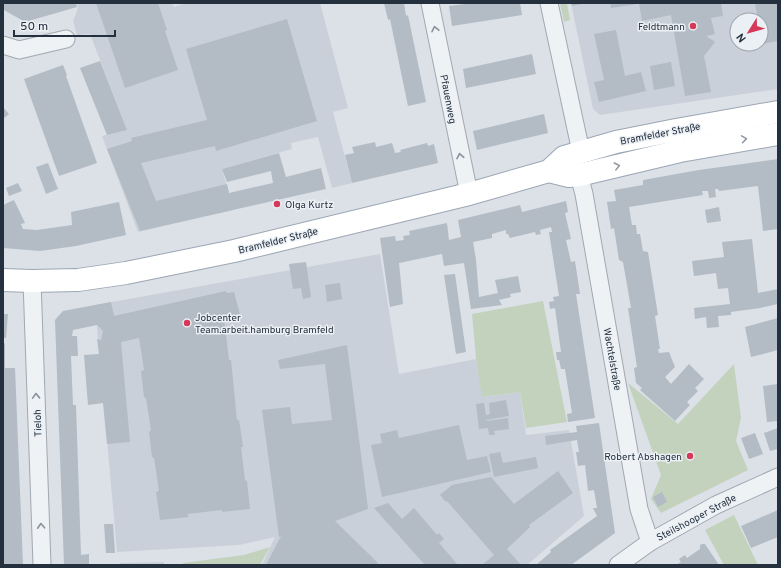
<svg xmlns="http://www.w3.org/2000/svg" width="781" height="568" font-family="Overpass,sans-serif">
	<style>
		.built { fill: #cad0d9; fill-rule: evenodd }
		.green { fill: #c3d2bd }
		.building { fill: #b3bbc4 }
		.lines { fill: none; stroke-linecap: round; stroke-linejoin: round }
		.minor-casing { stroke: #a1a8b1; stroke-width: 19 }
		.major-casing { stroke: #9ba6b4; stroke-width: 24 }
		.minor { stroke: #eff2f5; stroke-width: 17 }
		.major { stroke: #fff; stroke-width: 22 }
		.oneway { stroke: #8a919a }
		.oneway2 { stroke: #92989e }
		.poi-dot { fill: #d6385a; stroke: #ebf0f5; stroke-width: 1.5 }
		.labels { text-anchor: middle; stroke-width: 3; stroke-linejoin: round; paint-order: stroke }
		.poi-label { font-size: 10px; fill: #25303e; stroke: #ebf0f5; text-anchor: end }
		.street-label { font-size: 10px; fill: #25303e; stroke: #ebf0f5 }
	</style>
	<rect width="100%" height="100%" fill="#dce1e7"/>
	<g class="built">
		<polygon points="77,3 172,3 174,7 187,3 320,3 348,108 333,112 352,183 332,188 318,137 291,143 292,149 222,169 234,210 138,232 102,136 127,130 90,34 77,35 73,21 78,8"/>
		<path d="M571 3H778V89L600 115 593 109ZM737 20H761V44H737Z"/>
		<polygon points="380,254 399,374 476,359 483,397 520,392 526,435 569,430 584,516 527,565 262,565 275,537 239,545 117,552 95,305"/>
		<polygon points="164,562 164,565 120,565 120,563"/>
	</g>
	<g class="green">
		<polygon points="560,3 567,3 570,20 564,22"/>
		<polygon points="543,301 567,422 526,428 520,392 482,397 476,359 472,314"/>
		<polygon points="734,364 741,418 736,441 748,470 661,513 651,499 661,475 628,383 678,424"/>
		<polygon points="734,515 758,565 724,565 705,530"/>
		<polygon points="270,547 260,565 183,565 183,563 244,555"/>
	</g>
	<g class="building">
		<polygon points="3,3 76,3 77,7 25,22 4,10"/>
		<polygon points="96,3 158,3 167,30 165,31 178,70 125,88"/>
		<polygon points="384,3 404,3 406,16 408,15 426,102 408,106 390,19 388,20"/>
		<polygon points="473,3 520,3 522,15 452,26 449,6"/>
		<polygon points="571,3 582,3 582,4 572,6"/>
		<polygon points="610,3 637,3 637,4 611,8"/>
		<polygon points="639,3 721,3 723,16 711,18 715,34 706,36 715,42 704,56 711,92 685,96 671,15 642,21"/>
		<polygon points="755,3 778,3 778,41 762,44 761,20 758,20"/>
		<polygon points="287,19 317,121 216,151 215,146 141,163 156,201 227,184 229,193 273,183 271,171 227,182 222,169 279,153 286,177 321,168 326,189 140,231 107,149 132,141 131,138 207,120 186,49"/>
		<polygon points="616,30 625,76 641,72 646,91 599,102 594,82 604,80 594,34"/>
		<polygon points="532,54 536,74 466,88 463,69"/>
		<polygon points="100,61 127,130 107,135 80,68"/>
		<polygon points="671,62 675,86 654,90 650,66"/>
		<polygon points="63,65 67,75 66,76 97,163 59,176 24,79"/>
		<polygon points="3,107 9,114 3,119"/>
		<polygon points="544,114 548,133 477,150 473,131"/>
		<polygon points="375,142 376,147 392,143 395,153 401,152 400,150 427,143 428,146 434,144 438,163 352,183 345,155 354,153 352,147"/>
		<polygon points="778,159 778,229 763,231 758,186 719,191 718,189 715,189 716,197 709,198 708,191 702,191 703,195 629,207 632,225 636,225 637,234 640,234 643,251 648,252 658,315 655,316 660,349 658,349 659,353 669,352 675,367 665,377 671,384 689,364 704,379 695,388 698,391 687,402 690,405 675,421 640,390 642,388 636,383 634,368 637,367 628,308 631,308 630,302 623,262 619,260 614,228 611,229 607,202 616,201 614,190 643,185 643,180 699,170"/>
		<polygon points="48,163 58,189 46,194 36,167"/>
		<polygon points="18,183 22,191 9,196 6,188"/>
		<polygon points="14,200 25,223 21,224 23,229 37,230 72,225 71,212 119,202 126,235 76,246 40,251 3,248 3,205"/>
		<polygon points="566,201 568,212 565,213 571,239 566,240 571,262 575,261 580,294 576,294 595,418 568,422 567,414 572,413 565,369 561,369 559,360 557,360 556,352 561,352 555,308 550,309 549,302 554,301 553,297 559,296 549,232 552,232 551,227 540,230 541,234 536,235 535,232 510,238 508,234 506,234 506,230 492,234 492,238 473,242 476,260 479,297 498,293 495,280 518,276 521,292 510,294 511,297 499,300 502,305 471,309 464,263 444,266 442,254 399,263 403,304 390,307 380,238 395,236 396,241 404,240 403,236 410,235 409,231 447,223 449,240 461,237 458,220 520,205 522,212"/>
		<polygon points="719,207 721,221 707,223 705,210"/>
		<polygon points="752,239 758,293 778,289 778,304 760,308 731,312 731,315 718,316 719,327 707,328 706,317 695,319 694,308 730,304 728,288 718,289 716,273 694,276 692,261 724,257 722,242"/>
		<polygon points="306,262 311,297 303,299 301,288 293,289 289,264"/>
		<polygon points="455,274 466,352 456,354 444,275"/>
		<polygon points="340,283 342,299 327,302 325,285"/>
		<polygon points="226,291 227,293 234,292 240,314 224,318 229,360 231,360 237,420 239,420 243,447 241,447 245,480 247,481 250,509 222,512 222,510 187,514 189,517 160,520 156,492 159,491 154,458 152,457 149,432 151,430 146,398 144,397 141,371 144,370 139,338 121,342 130,442 107,444 103,403 88,405 84,355 99,354 97,339 101,340 103,331 97,325 73,330 72,336 77,336 78,356 71,356 73,405 76,405 81,555 89,554 89,565 64,565 55,320 63,311 111,302 114,316"/>
		<polygon points="3,314 8,314 6,338 3,338"/>
		<polygon points="778,318 778,350 751,357 745,327"/>
		<polygon points="5,343 5,368 15,368 23,565 3,565 3,344"/>
		<polygon points="347,345 368,509 335,521 378,563 376,565 266,565 281,536 279,537 262,410 290,407 292,424 332,420 325,364 280,369 278,360"/>
		<polygon points="778,384 778,421 767,422 763,386"/>
		<polygon points="506,400 509,416 486,420 487,421 508,418 509,429 494,431 495,435 489,435 488,428 479,429 476,404 484,403 486,415 490,414 489,403"/>
		<polygon points="599,423 615,533 571,565 536,565 551,552 550,550 597,516 593,508 597,508 594,490 588,491 585,465 578,466 576,452 579,452 577,440 546,445 545,436 577,432 576,426"/>
		<polygon points="459,425 467,460 487,456 491,472 382,497 371,445 382,443 380,434 397,430 399,438"/>
		<polygon points="778,428 778,449 770,451 764,433"/>
		<polygon points="755,433 763,454 749,459 741,438"/>
		<polygon points="500,452 503,463 536,457 538,468 494,477 489,454"/>
		<polygon points="558,471 573,493 529,525 530,527 507,549 521,565 482,565 494,555 447,501 446,502 440,495 452,485 491,477 514,504"/>
		<polygon points="662,492 667,502 658,507 653,497"/>
		<polygon points="388,503 402,519 414,508 437,535 439,533 444,539 439,543 458,565 425,565 374,508"/>
		<polygon points="778,510 778,537 751,548 741,526"/>
		<polygon points="104,524 113,524 115,553 106,553"/>
		<polygon points="702,544 705,544 719,565 676,565 681,562 679,559 685,555 687,558 700,549 700,545"/>
	</g>
	<g class="lines">
		<g class="minor-casing">
			<g id="minor">
				<polyline points="430,3 469,194"/>
				<polyline points="549,3 581,152"/>
				<polyline points="3,45 19,50 66,39"/>
				<polyline points="579,175 584,194 639,509 650,542"/>
				<polyline points="32,281 42,565"/>
				<polyline points="618,565 650,542 716,505 778,477"/>
			</g>
		</g>
		<g class="major-casing">
			<g id="major">
				<polyline points="549,171 569,176 579,175 680,151 778,134"/>
				<polyline points="3,280 32,281 78,280 126,273 234,251 469,194 549,171 564,157 616,142 676,130 778,112"/>
			</g>
		</g>
		<use href="#minor" class="minor"/>
		<use href="#major" class="major"/>
	</g>
	<defs><path id="oneway-chevron" d="M-2-3.5L2.5 0L-2 3.5" fill="none" stroke-width="1.6" stroke-linecap="round" stroke-linejoin="round"/></defs>
	<g class="oneway">
		<use href="#oneway-chevron" transform="translate(435 29) rotate(-102)"/>
		<use href="#oneway-chevron" transform="translate(460 156) rotate(-101)"/>
		<use href="#oneway-chevron" transform="translate(36 396) rotate(-92)"/>
		<use href="#oneway-chevron" transform="translate(41 526) rotate(-93)"/>
	</g>
	<g class="oneway2">
		<use href="#oneway-chevron" transform="translate(744 139) rotate(-9)"/>
		<use href="#oneway-chevron" transform="translate(617 166) rotate(-14)"/>
	</g>
	<g class="poi-dot">
		<circle cx="693" cy="26" r="4"/>
		<circle cx="277" cy="204" r="4"/>
		<circle cx="187" cy="323" r="4"/>
		<circle cx="690" cy="456" r="4"/>
	</g>
	<g class="labels">
		<g class="poi-label">
			<text x="685" y="30">Feldtmann</text>
			<text x="285" y="208" text-anchor="start">Olga Kurtz</text>
			<text x="195" y="321" text-anchor="start">Jobcenter<tspan x="195" dy="12">Team.arbeit.hamburg Bramfeld</tspan></text>
			<text x="682" y="460">Robert Abshagen</text>
		</g>
		<g class="street-label">
			<text transform="translate(449 99) rotate(79)" y="4">Pfauenweg</text>
			<text transform="translate(660 133) rotate(-11)" y="4">Bramfelder Straße</text>
			<text transform="translate(278 240) rotate(-14)" y="4">Bramfelder Straße</text>
			<text transform="translate(613 359) rotate(80)" y="4">Wachtelstraße</text>
			<text transform="translate(37 423) rotate(-92)" y="4">Tieloh</text>
			<text transform="translate(696 517) rotate(-28)" y="4">Steilshooper Straße</text>
		</g>
	</g>
	<rect width="781" height="568" fill="none" stroke="#25303e" stroke-width="8"/>
	<g transform="translate(749 32) rotate(233)"><circle r="19" fill="#ebf0f5" stroke="#9ca3ac"/>
	<path d="M0-3L7 15L0 10L-7 15Z" fill="#d6385a"/>
	<text y="-6" font-size="11" font-weight="bold" text-anchor="middle" fill="#25303e">N</text>
	</g>
	<path d="M14 30v6h101v-6" fill="none" stroke="#25303e" stroke-width="2"/>
	<text x="20" y="30" font-size="12" fill="#25303e" stroke="#ebf0f5" stroke-width="3" paint-order="stroke">50 m</text>
</svg>
